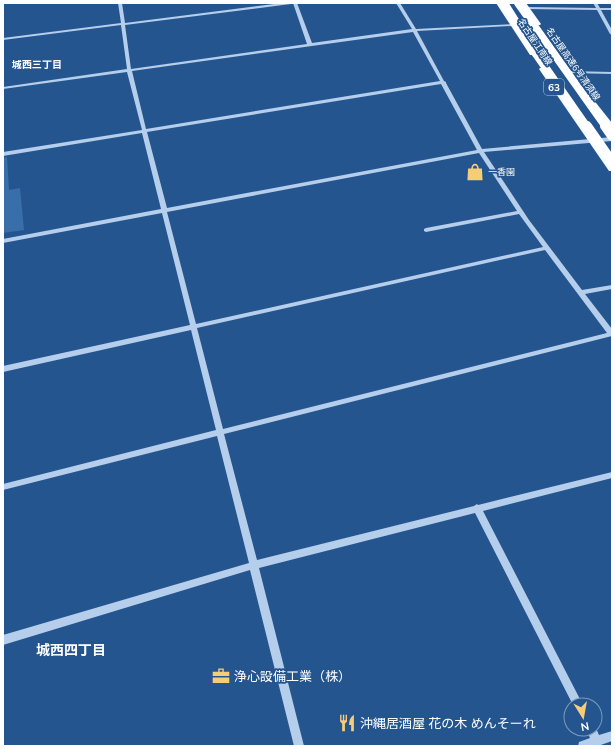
<svg xmlns="http://www.w3.org/2000/svg" width="615" height="749" font-family="'Nunito Sans','Noto Sans JP',sans-serif">
	<style>
		.green { fill: #386faa }
		.lines { fill: none; stroke-linecap: round; stroke-linejoin: round }
		.minor { fill: #b4ceeb; fill-rule: evenodd }
		.major { fill: #f8fbff; fill-rule: evenodd }
		.highway-bridge-far1 { stroke: #fff; stroke-width: 8 }
		.highway-bridge { stroke: #fff; stroke-width: 10 }
		.labels { text-anchor: middle; stroke-width: 3.5; stroke-linejoin: round; paint-order: stroke }
		.far-street-label { font-size: 9px; fill: #fff; stroke: #24558e }
		.far-poi-label { font-size: 9px; fill: #fff; stroke: #24558e; text-anchor: start }
		.far-neighbourhood-label { font-size: 10px; font-weight: bold; fill: #fff; stroke: #24558e }
		.shield { fill: #24558e; stroke: #bdccdd; stroke-width: 1 }
		.shield-label { font-size: 10px; font-weight: bold; fill: #fff }
		.near-poi-label { font-size: 13px; fill: #fff; stroke: #24558e; text-anchor: start }
		.near-neighbourhood-label { font-size: 14px; font-weight: bold; fill: #fff; stroke: #24558e }
	</style>
	<rect width="100%" height="100%" fill="#24558e"/>
	<polygon class="green" points="7,157 9,190 20,188 24,230 3,233 3,158"/>
	<g class="lines">
		<g class="minor">
			<path d="M118 3H122L125 23 282 3H293L291 4 125 25 131 69 307 44 293 3H297L312 43 412 29 396 3H400L416 29 513 24V26H512L417 31 444 81 446 82V83L482 149 612 137V141L484 152 529 220 582 290 612 285V289L585 294 612 329V336L224 434 257 560 474 506 477 504 478 505 612 472V478L483 511 583 705H573L475 513 259 568 304 746H294L250 570 3 645V635L249 563 217 436 3 490V484L216 430 191 330 3 372V366L190 325 162 213 3 243V239L161 209 142 133 3 156V152L142 130 127 72 3 89V87L127 69 121 25 3 40V38L121 23ZM413 32 440 81 146 129 132 71ZM441 84 477 150 167 208 147 132ZM479 153 517 211 426 228 424 229V231L426 232 519 214 543 247 196 324 167 212ZM545 250 607 333 223 429 197 328Z"/>
			<polygon points="593,3 597,3 600,8 612,8 612,10 601,10 612,30 612,35 610,34 597,10 526,9 524,8 526,7 596,8"/>
			<polygon points="569,71 612,72 612,74 571,73 569,72"/>
			<polygon points="595,726 599,735 612,731 612,741 598,746 578,746 579,742 590,738 586,729 595,729"/>
		</g>
		<g class="major">
			<polygon points="496,3 502,3 535,54 534,55 530,55"/>
			<polygon points="520,3 526,3 541,24 540,25 536,25"/>
			<polygon points="540,68 544,68 612,164 612,171 609,171 539,69"/>
			<polygon points="585,94 589,94 612,123 612,130 609,130 585,96"/>
		</g>
		<g class="highway-bridge-far1">
			<polyline points="504,3 536,54 587,127"/>
			<polyline points="518,3 606,127"/>
		</g>
		<g class="highway-bridge">
			<polyline points="587,126 612,162"/>
			<polyline points="605,126 612,136"/>
		</g>
	</g>
	<defs>
		<g id="shop-bare" transform="scale(1.38)"><path d="M-5-2.5h2.3a2.7 3.5 0 0 1 5.4 0H5L5.5 6h-11ZM-1.5-2.5h3a1.5 2.3 0 0 0-3 0Z" fill="#f6cd77" stroke="#24558e" stroke-width="2.5" paint-order="stroke"/></g>
		<g id="office-bare" transform="scale(1.38)"><path d="M-6-3h4V-5.5h4V-3h4V5H-6ZM-1-4.5V-3h2v-1.5ZM-6 0V1H6V0Z" fill="#f6cd77" stroke="#24558e" stroke-width="2.5" paint-order="stroke"/></g>
		<g id="restaurant-bare" transform="scale(1.38)"><path d="M-5-6h1v4h1v-4h1v4h1v-4h1v5L-1.5 .5V6h-2V.5L-5-1ZM5-6V6H3V1.5H1.5Q1.5-4 5-6Z" fill="#f6cd77" stroke="#24558e" stroke-width="2.5" paint-order="stroke"/></g>
	</defs>
	<g fill-rule="evenodd">
		<use href="#shop-bare" x="475" y="172"/>
		<use href="#office-bare" x="221" y="676"/>
		<use href="#restaurant-bare" x="347" y="723"/>
	</g>
	<g class="labels">
		<g class="far-street-label">
			<text transform="translate(535 42) rotate(56)" y="3">名古屋江南線</text>
			<text transform="translate(573 64) rotate(55)" y="3">名古屋高速6号清須線</text>
		</g>
		<g class="far-poi-label">
			<text x="488" y="175">一香園</text>
		</g>
		<g class="far-neighbourhood-label">
			<text x="37" y="68">城西三丁目</text>
		</g>
		<rect class="shield" x="544" y="79" width="20" height="16" rx="3"/>
		<g class="shield-label">
			<text x="554" y="91">63</text>
		</g>
		<g class="near-poi-label">
			<text x="234" y="681">浄心設備工業（株）</text>
			<text x="360" y="728">沖縄居酒屋 花の木 めんそーれ</text>
		</g>
		<g class="near-neighbourhood-label">
			<text x="71" y="655">城西四丁目</text>
		</g>
	</g>
	<rect width="615" height="749" fill="none" stroke="#ffffff" stroke-width="8"/>
	<g transform="translate(583 717) rotate(169)"><circle r="19" fill="#24558e" stroke="#7c99bb"/>
	<path d="M0-3L7 15L0 10L-7 15Z" fill="#f6cd77"/>
	<text y="-6" font-size="11" font-weight="bold" text-anchor="middle" fill="#ffffff">N</text>
	</g>
</svg>
